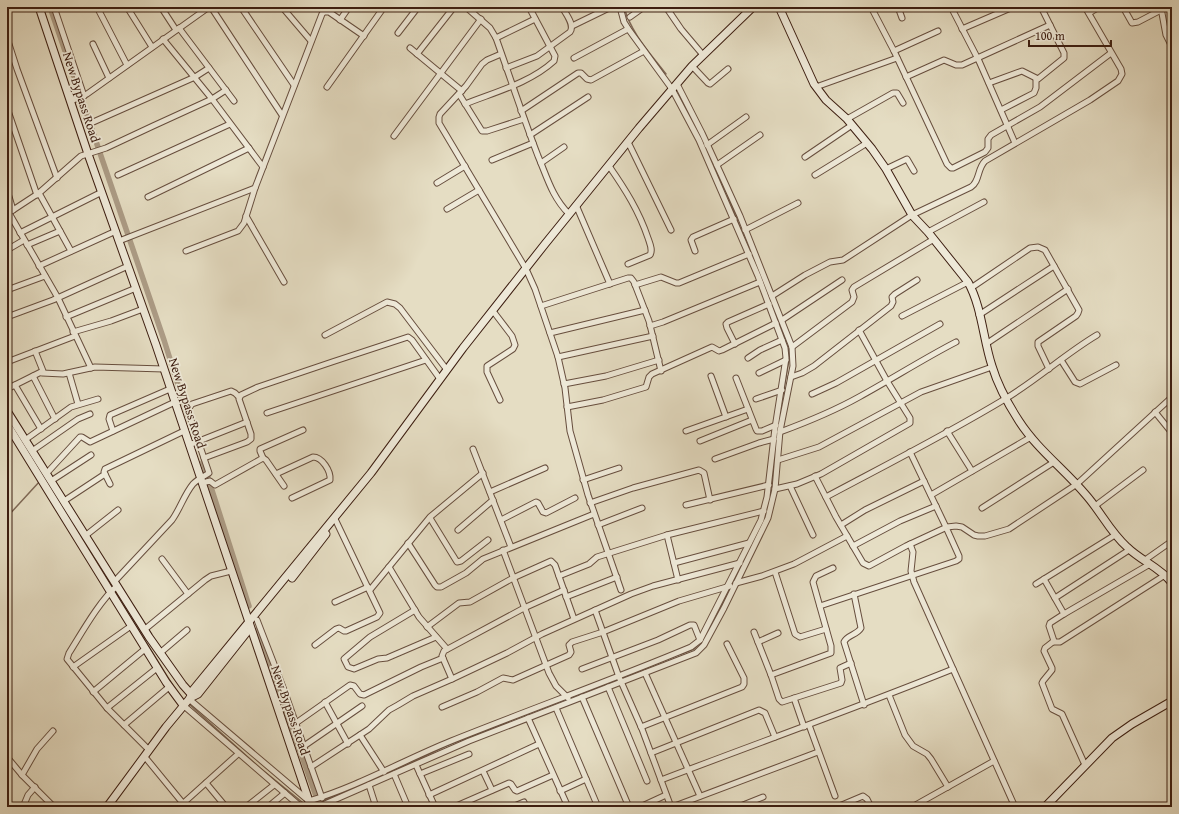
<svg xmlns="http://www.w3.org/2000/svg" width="1179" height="814" font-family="'Gentium Book Plus',serif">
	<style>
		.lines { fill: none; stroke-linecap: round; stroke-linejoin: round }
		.stream { stroke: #806a57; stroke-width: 1.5 }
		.canal { stroke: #ac9c86; stroke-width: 5.5 }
		.street-casing { stroke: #674e3e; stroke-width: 7 }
		.secondary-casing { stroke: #3d1e11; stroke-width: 9 }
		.street { stroke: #eee9d8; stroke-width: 5 }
		.secondary { stroke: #eee9d8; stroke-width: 7 }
		.labels { text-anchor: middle; stroke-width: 3.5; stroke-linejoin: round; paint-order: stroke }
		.street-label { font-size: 13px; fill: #3d1e11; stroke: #eee9d8 }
	</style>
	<rect width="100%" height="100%" fill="#e5ddc3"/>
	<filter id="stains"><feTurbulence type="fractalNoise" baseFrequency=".005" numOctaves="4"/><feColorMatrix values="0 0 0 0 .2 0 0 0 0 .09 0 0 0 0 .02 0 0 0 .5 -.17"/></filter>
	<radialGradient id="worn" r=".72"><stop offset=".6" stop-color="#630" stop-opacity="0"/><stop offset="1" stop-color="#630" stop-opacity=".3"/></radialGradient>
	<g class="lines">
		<g class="stream">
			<path d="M624 7C631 33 650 53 666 74"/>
			<polyline points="681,98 698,133"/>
			<polyline points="706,150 727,194 745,240"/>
			<polyline points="765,286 777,316"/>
			<polyline points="778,320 790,354 780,411"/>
			<polyline points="7,418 9,422"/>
			<polyline points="37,466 43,474"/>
			<polyline points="47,481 57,498"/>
			<polyline points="768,506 774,468 777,429"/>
			<polyline points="7,517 40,481"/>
			<polyline points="763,521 767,510"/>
			<polyline points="106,578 177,692"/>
			<polyline points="704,637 716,617 757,534"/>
			<polyline points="681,654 694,649 701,642"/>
			<polyline points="621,678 660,662"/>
			<polyline points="588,691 618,679"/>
			<polyline points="189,704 260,768 307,806"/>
			<polyline points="351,788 398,769 448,745 509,721"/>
			<polyline points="322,801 346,791"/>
		</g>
		<g class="canal">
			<polyline points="50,7 164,340 188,416"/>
			<polyline points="203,462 249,606"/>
			<polyline points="257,630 320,807"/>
		</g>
		<g class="street-casing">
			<g id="street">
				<polyline points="54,7 84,96"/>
				<polyline points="97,7 127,65"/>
				<polyline points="127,7 152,47"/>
				<polyline points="161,7 176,30"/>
				<polyline points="211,7 282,115"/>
				<polyline points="241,7 294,85"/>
				<polyline points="282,7 311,41"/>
				<path d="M466 7 490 28 496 38C510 77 523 117 538 156 547 177 552 197 569 214"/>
				<polyline points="666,7 681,29 703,55"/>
				<polyline points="871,7 894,51 947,164 951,168 953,168 985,152 988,148 988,139 991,135 1040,107 1111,53"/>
				<polyline points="898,7 902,18"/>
				<polyline points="951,7 979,61 1015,143"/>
				<polyline points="1123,7 1132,23 1138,22 1161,10"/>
				<polyline points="1161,8 1166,35 1172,47"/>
				<polyline points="1089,13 1099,7"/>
				<polyline points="630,17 644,7"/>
				<polyline points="340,20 349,7"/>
				<polyline points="572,26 611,7"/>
				<polyline points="179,28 234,101"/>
				<polyline points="962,29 1013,7"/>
				<polyline points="398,33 418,7"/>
				<polyline points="496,38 535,19"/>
				<polyline points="163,39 212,99 263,167"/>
				<polyline points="8,41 17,69 57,178"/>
				<polyline points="93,44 109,78"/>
				<polyline points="410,48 462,91"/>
				<polyline points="894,51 938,31"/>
				<polyline points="417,54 454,7"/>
				<polyline points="501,54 487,60 482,64 466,86 440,114 439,117 439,123 526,269 535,289 558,357 565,388 570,431 588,495 621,590"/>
				<polyline points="574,58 628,29"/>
				<polyline points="692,66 708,83 710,84 728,69"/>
				<path d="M506 68 537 56 570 32C575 25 566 14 562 7"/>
				<polyline points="906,77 944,60 956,65 962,65 1050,25"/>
				<polyline points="989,83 1022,71 1038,79 1064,58 1064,53 1041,7"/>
				<polyline points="327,87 384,7"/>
				<polyline points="816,87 897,58"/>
				<polyline points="459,94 482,131 487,131 524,119"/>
				<polyline points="71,101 87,94 209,7"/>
				<path d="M465 104C495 92 530 83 554 61L555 56 529 7"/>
				<polyline points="7,108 37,195"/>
				<polyline points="1001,110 1034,93 1036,88 1036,79"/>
				<polyline points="521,111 578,73 581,73 587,79 591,80 644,51"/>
				<polyline points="847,119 893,93 897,93 903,103"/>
				<polyline points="91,123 195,77 209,68"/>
				<polyline points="530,135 588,97"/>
				<polyline points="394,136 481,19"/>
				<polyline points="628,142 671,230"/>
				<polyline points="707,145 746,117"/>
				<polyline points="805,157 852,125"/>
				<polyline points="492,160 533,143"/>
				<polyline points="541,163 564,147"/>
				<polyline points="717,165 760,135"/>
				<path d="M609 166C625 189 639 211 648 238 650 244 653 250 650 255L628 264"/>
				<polyline points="886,169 907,159 914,171"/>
				<polyline points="118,175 230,124"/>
				<polyline points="815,175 867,143"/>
				<polyline points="437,183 465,166"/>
				<polyline points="7,190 13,210"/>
				<polyline points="39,193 71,251"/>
				<polyline points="148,197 249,148"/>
				<polyline points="576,205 610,284"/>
				<polyline points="447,209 479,190"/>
				<polyline points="9,213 58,298 91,368"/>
				<polyline points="7,214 39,193 81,156 106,148 153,126 212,99 226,90"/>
				<polyline points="246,216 284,282"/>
				<polyline points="745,230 798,203"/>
				<polyline points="928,232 984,202"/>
				<polyline points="20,233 102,192"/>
				<polyline points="119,241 255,188 322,14 324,12 329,12 364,36"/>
				<polyline points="27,245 60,231"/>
				<polyline points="7,250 24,240"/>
				<polyline points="186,251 238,231 244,223 255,188"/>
				<polyline points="695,251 691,240 693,237 734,219"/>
				<polyline points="39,266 116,231"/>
				<polyline points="635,285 661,277 676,283 679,283 749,254"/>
				<polyline points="971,288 1030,248 1038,247 1045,250 1079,310 1078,313 1076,316 1038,342 1038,346 1049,369"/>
				<polyline points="7,290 45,276"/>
				<path d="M772 296 805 275 830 262 843 260 912 215 971 187C980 181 977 169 985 161L1090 100 1118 81 1122 74 1121 69 1085 7"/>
				<polyline points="541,306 628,278 631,278 634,282 649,321 661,371"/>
				<polyline points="493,311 512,336 515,345 513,349 487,366 487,372 500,400"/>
				<polyline points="979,315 1054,266"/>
				<polyline points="902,316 968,282"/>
				<polyline points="7,317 53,300 128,266"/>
				<polyline points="66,317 136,288"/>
				<polyline points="782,320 842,280"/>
				<polyline points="650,326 663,322 760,282"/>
				<polyline points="73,332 111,321 143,309"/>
				<polyline points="550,333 645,310"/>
				<polyline points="325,335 387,302 395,304 400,308 447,370"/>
				<polyline points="735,344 727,328 726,324 728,322 769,304"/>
				<polyline points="986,344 1068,289"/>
				<polyline points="792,347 852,302 854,297 852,290 854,287 934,239"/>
				<polyline points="558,357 653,336"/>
				<polyline points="748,358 760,350 782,340"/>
				<polyline points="1061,360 1075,382 1080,384 1116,365"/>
				<polyline points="7,362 75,336"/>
				<polyline points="42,373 63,374 95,367 164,369"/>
				<polyline points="69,373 78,404"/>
				<polyline points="759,373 786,360"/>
				<polyline points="33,376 55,419"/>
				<polyline points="711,376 726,417"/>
				<polyline points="791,377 802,373 814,366 891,306 893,302 892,297 895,294 917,280"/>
				<polyline points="736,378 756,429 757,431 762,431 776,425"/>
				<polyline points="564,384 606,376 659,360"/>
				<polyline points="15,385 41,429"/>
				<polyline points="7,389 43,371 35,351"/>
				<polyline points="812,394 836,383 940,324"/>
				<polyline points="756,399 782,390"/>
				<polyline points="567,407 603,400 646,387 649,377 652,374 712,347 719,351 722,350 776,323"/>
				<polyline points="1155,412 1172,433"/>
				<polyline points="267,413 426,360"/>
				<polyline points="113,431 109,419 110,415 170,389"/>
				<polyline points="686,431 748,409"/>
				<polyline points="947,431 972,471"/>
				<path d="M780 432C807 422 834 411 859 397 892 379 923 359 956 342"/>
				<polyline points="25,440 71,407 98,399"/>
				<polyline points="700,441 752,420"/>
				<polyline points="189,445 247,422"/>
				<polyline points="473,449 511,547"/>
				<polyline points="32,451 78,419 90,414"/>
				<polyline points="204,458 247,442 251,439 251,434 239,399 241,395 258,387 332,362 408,337 412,340 440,379"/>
				<polyline points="263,458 260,451 260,449 303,430"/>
				<polyline points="715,459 759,443 774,439"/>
				<polyline points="778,460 819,447 921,392 992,367"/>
				<polyline points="46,474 80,437 82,437 90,442 175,402"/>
				<path d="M276 474 313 457C322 457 331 471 330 480L292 498"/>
				<polyline points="815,476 836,517 863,563 869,566 906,546 947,527 956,526 962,527 974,535 978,536 985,536 1009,529 1077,484 1172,397"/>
				<polyline points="583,480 619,468"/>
				<polyline points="51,481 91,455"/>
				<polyline points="202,483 210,481 215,485 263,458 266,460 284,486"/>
				<polyline points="110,484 104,472 105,469 184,431"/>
				<polyline points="790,486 813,535"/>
				<polyline points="775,489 797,484 821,474 910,423 910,418 887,381 859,330"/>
				<polyline points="490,492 545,468"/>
				<polyline points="931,495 1031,437"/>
				<path d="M826 497C886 465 947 434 1005 399 1037 380 1065 354 1097 335"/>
				<polyline points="64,501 105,474"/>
				<polyline points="590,503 633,488 699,470 704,473 710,500"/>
				<polyline points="686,505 769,485"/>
				<polyline points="1095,506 1143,470"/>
				<polyline points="982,508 1054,462"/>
				<polyline points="430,518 457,562 461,561 488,540"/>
				<polyline points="501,520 536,502 538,503 543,512 546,513 575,498"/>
				<polyline points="598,525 642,508"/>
				<polyline points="841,525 865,510 924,481"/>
				<polyline points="458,530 493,500"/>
				<polyline points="667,535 678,580"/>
				<polyline points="85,536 118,510"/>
				<polyline points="408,543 435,585 437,587 441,587 466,573 483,559 594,514"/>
				<polyline points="910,544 913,552 911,571 914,582 1015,807"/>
				<polyline points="853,546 900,521 936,506"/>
				<polyline points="503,550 549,673 556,686 568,698"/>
				<polyline points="162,559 188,594"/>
				<polyline points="1145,560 1172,541"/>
				<polyline points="674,563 749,543"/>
				<polyline points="389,567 419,617 447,649"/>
				<polyline points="775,572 795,634 800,637 826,629"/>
				<polyline points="559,576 589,564 597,557 667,535 764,511"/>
				<polyline points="1044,579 1064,614"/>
				<path d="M114 582 172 520C180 509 184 495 193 484 198 479 203 477 209 473L188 411 189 408 192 404 231 391 235 393 239 397"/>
				<polyline points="736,583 762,576 794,564 847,536"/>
				<polyline points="1036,584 1115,535"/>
				<path d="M117 586C100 600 81 634 69 653L67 659 107 708 149 750"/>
				<polyline points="370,590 430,517 483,473"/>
				<path d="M854 594 861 628C857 635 847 635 844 642L864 705"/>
				<polyline points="566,597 617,577"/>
				<polyline points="1055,598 1129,550"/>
				<polyline points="335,602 368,587"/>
				<polyline points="820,606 956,561 959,559 959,556 945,525 910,452"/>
				<polyline points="415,610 370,637 344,659 348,667 354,669 378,659 387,658 436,637"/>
				<polyline points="595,610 619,677 642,729 671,807"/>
				<polyline points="257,620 284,690 322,798"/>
				<polyline points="427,627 459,603 470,602 513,578 551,561 555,565 574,619"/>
				<polyline points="144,630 205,580 211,576 231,571"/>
				<polyline points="754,632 771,675 779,699 782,702 841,683 842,680 840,668 851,663"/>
				<polyline points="758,642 778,633"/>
				<polyline points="1053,642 1060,642 1165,575"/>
				<polyline points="315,645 336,629 339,628 344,631 346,631 377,617 380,613 335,519"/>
				<polyline points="160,653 187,630"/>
				<polyline points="73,667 131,626"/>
				<polyline points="582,669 658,640 690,625 694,625 700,640"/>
				<polyline points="645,673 700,796"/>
				<polyline points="771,675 831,653 831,646 813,582 816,576 833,568"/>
				<polyline points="452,679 442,656 444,651 524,608 564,590"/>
				<polyline points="608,687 647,781"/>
				<polyline points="93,692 145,649"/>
				<polyline points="889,695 905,735 913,746 927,754 931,759 948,787"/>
				<polyline points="582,697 629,807"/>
				<polyline points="794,698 804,727"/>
				<path d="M189 699 309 801C359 786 404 760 451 741 531 709 612 680 691 647L700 640 761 520 767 497 775 428 786 358 785 348 758 276 699 140 672 89 629 30 624 22 620 7"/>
				<polyline points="325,702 348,744"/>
				<polyline points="183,705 301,807"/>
				<polyline points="442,707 477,692 503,678 513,680 569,655 571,652 569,645 572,642 603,632 679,601 730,586"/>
				<polyline points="107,708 157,668"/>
				<polyline points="556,708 598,807"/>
				<polyline points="528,718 568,807"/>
				<polyline points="296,723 350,685 354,686 360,694 364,695 421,667 443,658"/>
				<polyline points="124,725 169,687"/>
				<polyline points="809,725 835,796"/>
				<polyline points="641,727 742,687 744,684 744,678 727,644"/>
				<polyline points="360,735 384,772"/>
				<polyline points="304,746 362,706"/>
				<polyline points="651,753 759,710 765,713 775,737"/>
				<polyline points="7,757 22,775 54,807"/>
				<polyline points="145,757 186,807"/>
				<polyline points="416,765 435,807"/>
				<polyline points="1085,765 1062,714 1052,709 1042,683 1043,681 1052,670 1052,668 1044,651 1045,648 1054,641 1049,626 1050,623 1064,614 1150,564"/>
				<polyline points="311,767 369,729 389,710 398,705 413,696 452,679 507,653 542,634 631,594 653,586 740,563"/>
				<polyline points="483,771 492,790"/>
				<polyline points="394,774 408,807"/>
				<polyline points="420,774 469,754"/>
				<polyline points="22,775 37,749 53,731"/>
				<path d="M661 780C758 743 856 708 953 669"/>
				<polyline points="206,783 226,807"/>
				<polyline points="369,785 376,807"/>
				<polyline points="560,791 586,779"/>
				<polyline points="429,795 539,744"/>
				<polyline points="23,807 28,795 35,787"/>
				<polyline points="179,807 238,754"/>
				<polyline points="246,807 274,785"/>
				<polyline points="268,807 285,793"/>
				<polyline points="318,807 469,741 696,653 704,645 724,608 768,518 775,489 780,431 793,366 792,347 740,216 720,172 702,133 677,84"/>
				<polyline points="454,807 509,783 511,784 515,790 517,791 553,775"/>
				<polyline points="512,807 524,802"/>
				<polyline points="640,807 666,795"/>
				<polyline points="672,807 818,752"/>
				<polyline points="738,807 763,797"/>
				<polyline points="837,807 863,796 867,799 871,807"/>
				<polyline points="912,807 994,761"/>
			</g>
		</g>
		<g class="secondary-casing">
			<g id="secondary">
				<polyline points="39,7 88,154 156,345 311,807"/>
				<path d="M779 7 814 84 826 100 847 119 872 149 886 169 912 215 928 232 968 282C982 307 983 339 992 366 998 386 1008 404 1019 421 1037 449 1064 469 1086 495 1101 512 1110 532 1127 547 1141 561 1160 567 1172 583"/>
				<polyline points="7,411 149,637 183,685 191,694"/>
				<polyline points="7,424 166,682 183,705"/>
				<polyline points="292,578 326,534"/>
				<polyline points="190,698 198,694 247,632"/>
				<polyline points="107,807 166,727 190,698 193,690 371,473 463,348 545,244 639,128 692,66 753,7"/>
				<polyline points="1045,807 1112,738 1132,724 1172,701"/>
			</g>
		</g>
		<use href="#street" class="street"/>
		<use href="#secondary" class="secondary"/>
	</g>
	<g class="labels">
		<g class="street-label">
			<text transform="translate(82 97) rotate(72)" y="5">New Bypass Road</text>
			<text transform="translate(188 403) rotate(72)" y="5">New Bypass Road</text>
			<text transform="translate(291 710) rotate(71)" y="5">New Bypass Road</text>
		</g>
	</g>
	<rect width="1179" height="814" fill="none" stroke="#e5ddc3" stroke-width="24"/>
	<rect x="8" y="8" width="1163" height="798" fill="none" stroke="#3d1e11" stroke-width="2"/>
	<rect x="12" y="12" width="1155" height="790" fill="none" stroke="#3d1e11"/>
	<path d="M1029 40v6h82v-6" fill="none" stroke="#3d1e11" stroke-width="2"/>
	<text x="1035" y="40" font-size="12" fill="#3d1e11" stroke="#eee9d8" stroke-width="3" paint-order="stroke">100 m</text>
	<rect width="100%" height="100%" filter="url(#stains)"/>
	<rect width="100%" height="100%" fill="url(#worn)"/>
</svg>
